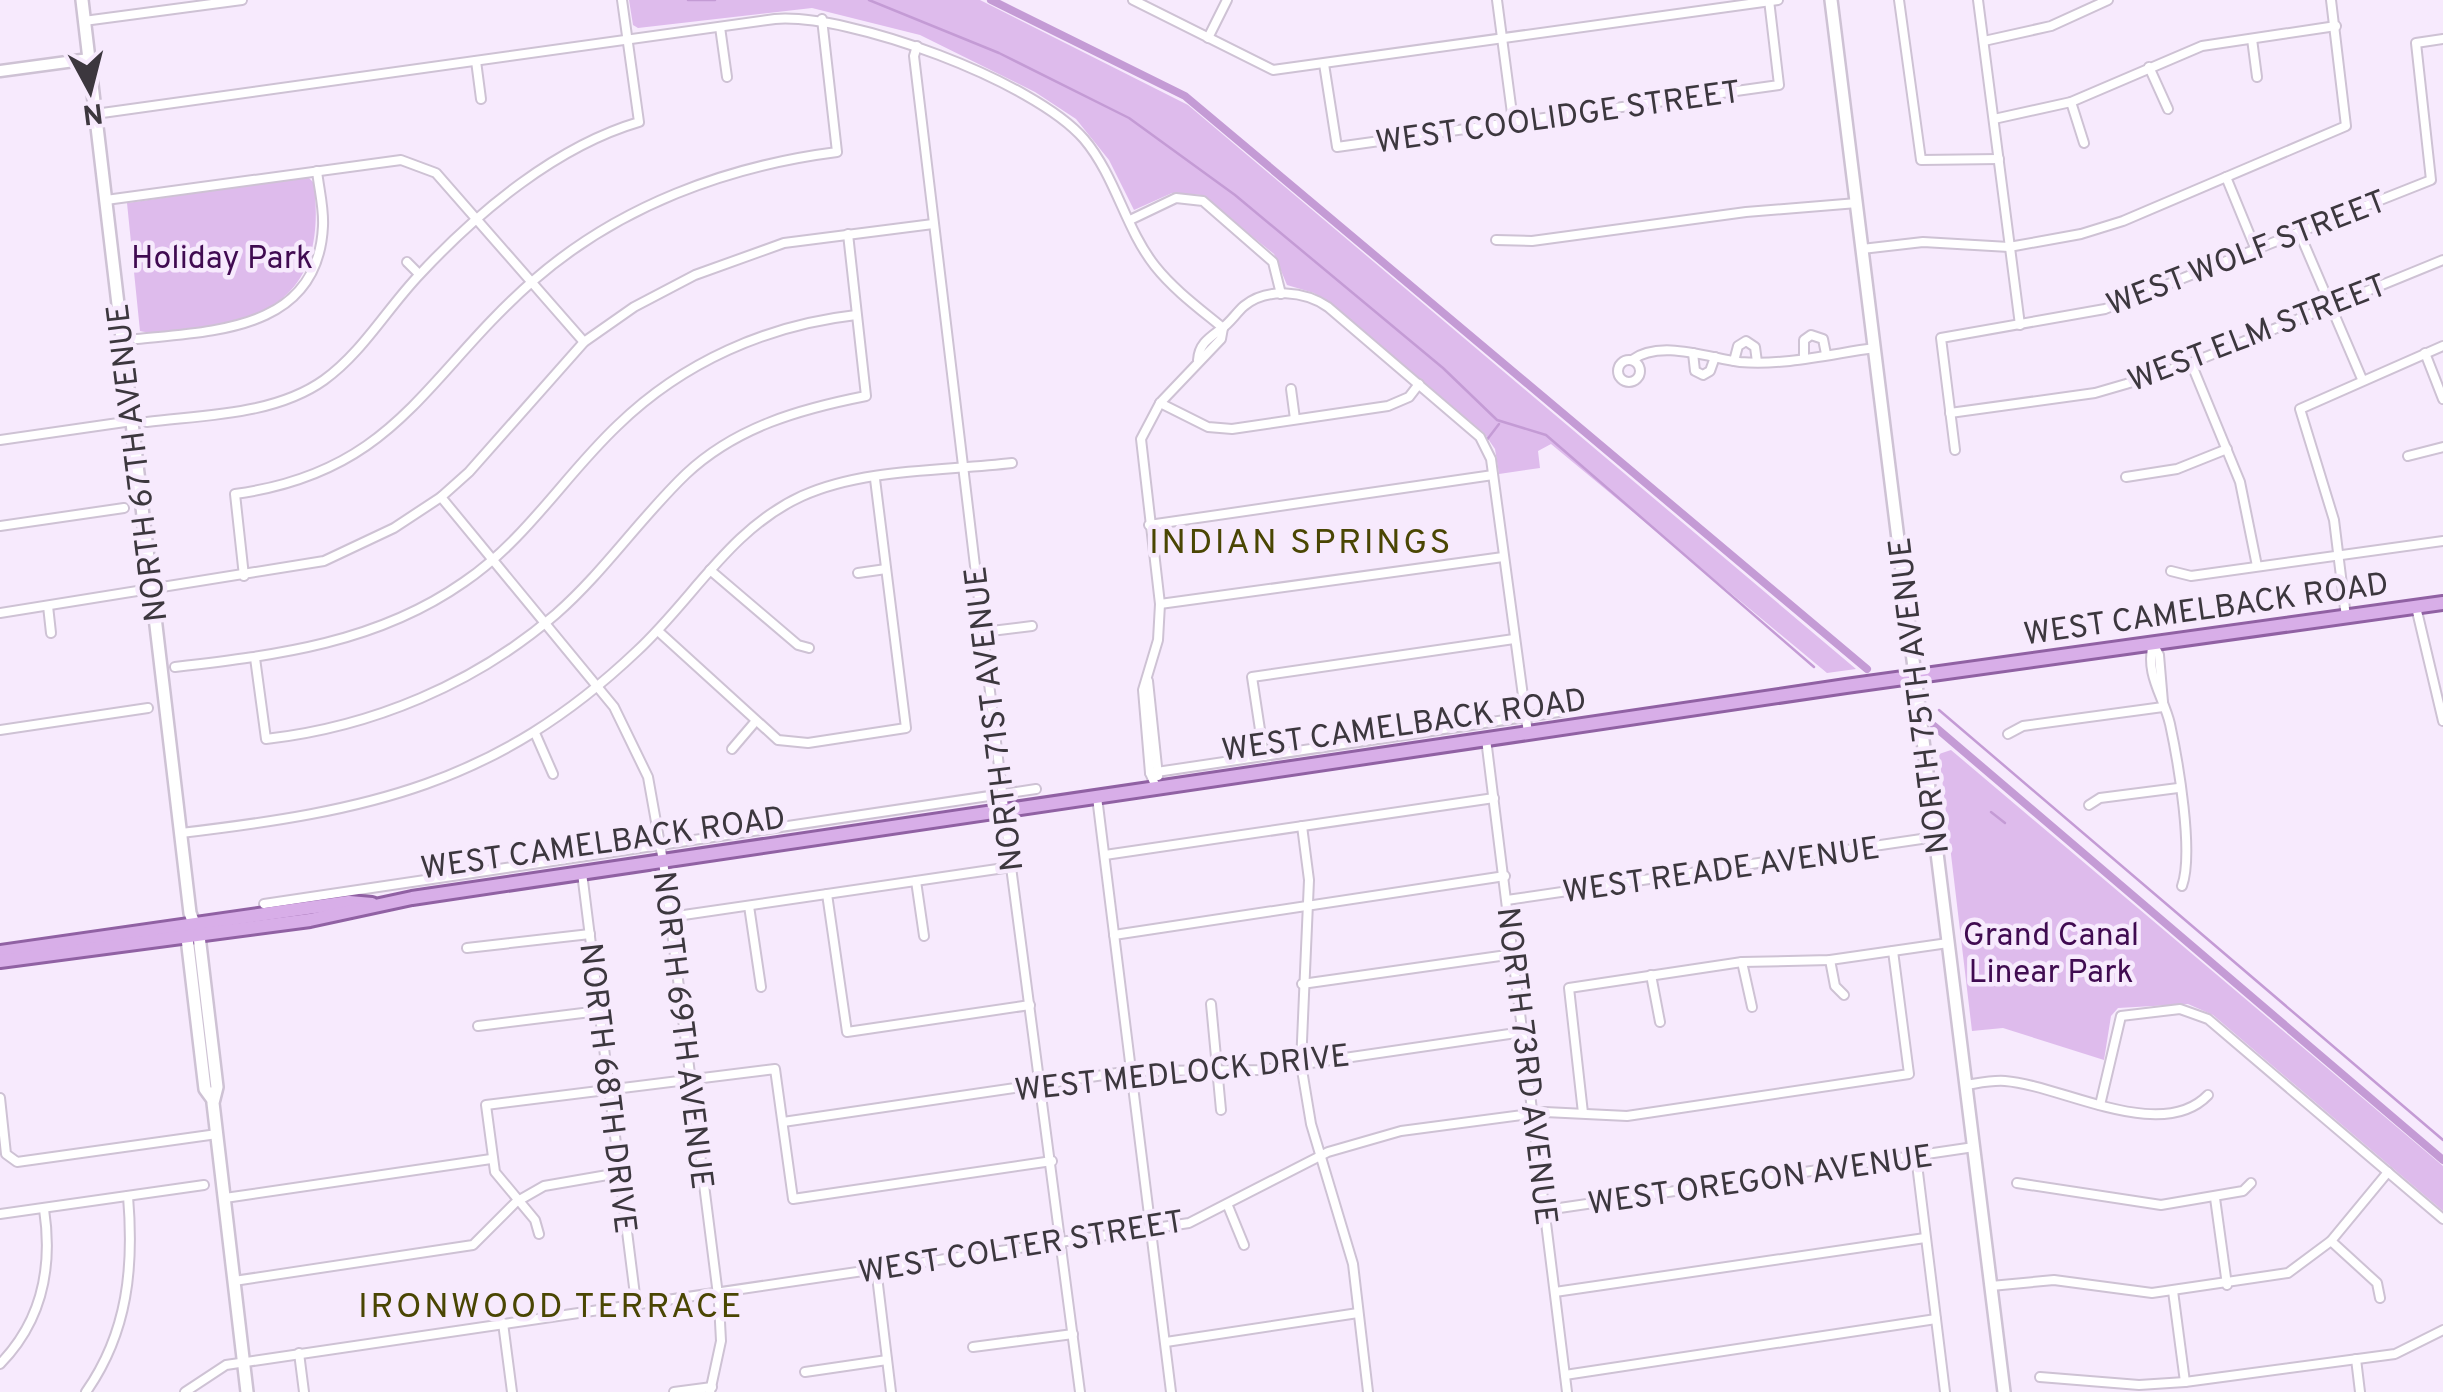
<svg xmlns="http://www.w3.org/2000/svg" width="2443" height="1392" font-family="Overpass,sans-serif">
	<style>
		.green { fill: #debbec }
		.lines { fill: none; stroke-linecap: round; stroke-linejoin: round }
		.stream { stroke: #c49bd5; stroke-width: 2.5 }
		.canal { stroke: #c49bd5; stroke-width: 8 }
		.minor-casing { stroke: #cec2d4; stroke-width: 12 }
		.tertiary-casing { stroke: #cec2d4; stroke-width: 15 }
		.secondary-casing { stroke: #cec2d4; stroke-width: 16 }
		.primary-casing { stroke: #9061a3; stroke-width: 18 }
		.minor { stroke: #fff; stroke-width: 8 }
		.tertiary { stroke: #fff; stroke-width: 10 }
		.secondary { stroke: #fff; stroke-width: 11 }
		.primary { stroke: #d8aee8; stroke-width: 12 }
		.labels { text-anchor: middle; stroke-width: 9; stroke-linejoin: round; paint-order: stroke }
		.street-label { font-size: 32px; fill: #3c373e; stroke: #f7eafd }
		.park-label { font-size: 32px; fill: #400b51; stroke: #f7eafd }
		.neighbourhood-label { font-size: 35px; letter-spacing: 2.5px; fill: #4a4603; stroke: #f7eafd }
	</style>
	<rect width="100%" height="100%" fill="#f7eafd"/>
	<g class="green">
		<polygon points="629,0 980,0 1188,105 1856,669 1827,673 1551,444 1538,451 1540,468 1499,474 1495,449 1484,433 1334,306 1314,293 1287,285 1274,254 1201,195 1172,193 1134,210 1109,160 1076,119 1035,92 920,35 812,8 638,28 633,25"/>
		<path d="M308 177 314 183C324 272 293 316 202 327 183 329 158 336 140 331L127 203Z"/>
		<polygon points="1951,750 2443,1166 2443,1211 2213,1015 2188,1004 2118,1008 2111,1016 2104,1060 2003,1028 1972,1031 1940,762 1939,754"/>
	</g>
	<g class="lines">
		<g class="stream">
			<polyline points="688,0 715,0"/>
			<polyline points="869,0 999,53 1129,118 1235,195 1443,368 1497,420 1546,435 1814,667"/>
			<polyline points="1486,441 1499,424"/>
			<polyline points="1939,710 2443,1140"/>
			<polyline points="1991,812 2005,823"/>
		</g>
		<g class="canal">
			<polyline points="991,0 1185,96 1867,669"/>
			<polyline points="1934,726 2443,1160"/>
		</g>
		<g class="minor-casing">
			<g id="minor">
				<polyline points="1133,0 1273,70 1778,0"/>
				<polyline points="1497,0 1513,121"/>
				<polyline points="1899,0 1921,160 1999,159"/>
				<polyline points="1978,0 2020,325"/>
				<polyline points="84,21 242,0"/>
				<polyline points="720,27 727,77"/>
				<polyline points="1208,38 1227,0"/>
				<polyline points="2252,39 2257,77"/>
				<polyline points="1984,41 2051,26 2108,0"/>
				<polyline points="917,46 914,56 1011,867 1080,1392"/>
				<polyline points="476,61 481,99"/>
				<polyline points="1324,64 1337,147 1779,85 1769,0"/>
				<polyline points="2149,67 2168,109"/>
				<polyline points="2071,102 2084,143"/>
				<path d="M95 114 775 19C850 13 1034 81 1084 139 1116 177 1125 228 1155 266 1174 290 1200 309 1223 328"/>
				<polyline points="1994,119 2071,102 2202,46 2336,26"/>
				<polyline points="2226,177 2256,250"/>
				<polyline points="106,200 401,160 436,173 584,342"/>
				<polyline points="1130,220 1176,198 1203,201 1273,262 1281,294"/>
				<polyline points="2299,232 2362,379"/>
				<polyline points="1496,240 1532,241 1746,212 1857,203"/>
				<polyline points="1862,249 1923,242 2009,247 2081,234 2123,221 2346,126 2331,0"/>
				<polyline points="407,262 419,274"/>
				<path d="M137 339C215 331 318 330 323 226 324 208 319 189 317 171"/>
				<polyline points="1693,353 1695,371 1703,375 1710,371 1715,357"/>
				<polyline points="2425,353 2443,399"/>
				<polyline points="1804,357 1804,340 1811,335 1823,339 1826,354"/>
				<path d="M1198 360C1199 344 1209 338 1221 329 1230 323 1236 313 1244 306 1267 287 1305 291 1328 307L1480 437 1491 459 1528 733"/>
				<path d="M1632 360C1660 339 1709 358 1740 362 1783 366 1831 354 1874 348"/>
				<circle cx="1629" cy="371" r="11"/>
				<polyline points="1734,361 1738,346 1746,341 1755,347 1757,362"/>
				<polyline points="2191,363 2240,482 2257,566"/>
				<polyline points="1291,389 1295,419"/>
				<polyline points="1160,403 1208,427 1232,429 1388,406 1409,397 1419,384"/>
				<polyline points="1950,413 2095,393 2126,384 2191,363 2443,260"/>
				<path d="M147 422C204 415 275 415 324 380 363 352 388 307 421 273 479 211 557 146 639 122L622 0"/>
				<polyline points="0,440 132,421"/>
				<polyline points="1955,450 1941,338 2105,309 2431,180 2416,43 2443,39"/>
				<polyline points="2408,456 2443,447"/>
				<polyline points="2126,477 2177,469 2227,449"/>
				<polyline points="441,497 614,707 648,777 663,861 719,1303 721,1341 710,1392"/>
				<polyline points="1149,525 1493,475"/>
				<polyline points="0,526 124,508"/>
				<polyline points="710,570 798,645 809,648"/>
				<polyline points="2171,571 2191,576 2443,541"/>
				<polyline points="858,573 886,569"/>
				<path d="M244 576 235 494C397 472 425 375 534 280 619 206 727 166 837 152L822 19"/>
				<polyline points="1160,604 1503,557"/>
				<polyline points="48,606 51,633"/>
				<polyline points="2416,607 2443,721"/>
				<polyline points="0,613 324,561 394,528 441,497 469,472 584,342 634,307 695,275 784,243 933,224"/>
				<polyline points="2346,617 2334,520 2300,409 2443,346"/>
				<polyline points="658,631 778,740 808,743 906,728 875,479"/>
				<polyline points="983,632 1032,626"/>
				<path d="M2153 643C2145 675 2163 695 2170 724 2178 761 2194 853 2182 886"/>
				<polyline points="2153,643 2159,655 2163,702"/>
				<path d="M255 658 266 739C372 727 475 684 556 614 604 572 640 518 686 474 736 427 800 409 866 396L848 234"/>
				<path d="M175 667C278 655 377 643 464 582 527 539 564 476 618 425 683 362 767 325 856 315"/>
				<polyline points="1148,681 1158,776"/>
				<polyline points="0,730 148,708"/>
				<polyline points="535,733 553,774"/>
				<polyline points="2008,734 2023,726 2163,707"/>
				<polyline points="1486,739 1567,1392"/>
				<polyline points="732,749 755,722"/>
				<polyline points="1264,756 1252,677 1514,639"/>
				<polyline points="1150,773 1565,711"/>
				<polyline points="1156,787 1150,773 1143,690 1158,640 1160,604 1141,439 1160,403 1221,339 1223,328"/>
				<polyline points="1097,797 1171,1392"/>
				<polyline points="2089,805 2100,798 2178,788"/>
				<polyline points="1302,826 1309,880 1301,1064 1311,1124 1353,1264 1368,1392"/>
				<path d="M181 833C367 811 496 785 637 651 693 599 730 529 802 496 864 468 945 471 1012 463"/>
				<polyline points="1105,855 1494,798"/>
				<polyline points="582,873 636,1303"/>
				<polyline points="916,881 924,936"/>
				<polyline points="827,894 847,1032 1030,1005"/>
				<polyline points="1507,900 1935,837"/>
				<polyline points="264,904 1036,789"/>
				<polyline points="749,906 761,987"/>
				<polyline points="670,917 1011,867"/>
				<polyline points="1114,935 1505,876"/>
				<polyline points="467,948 590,934"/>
				<polyline points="1830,960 1835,986 1844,995"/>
				<polyline points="1742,962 1752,1007"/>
				<polyline points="1651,975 1660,1022"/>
				<polyline points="1302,984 1514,954"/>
				<polyline points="1211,1004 1221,1110"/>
				<polyline points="478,1026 599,1011"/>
				<path d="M1966 1085C1979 1083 1992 1080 2005 1081 2061 1085 2161 1144 2208 1095"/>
				<polyline points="0,1098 6,1154 17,1162 217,1134"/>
				<polyline points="2100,1105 2121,1016 2180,1009 2208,1019 2443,1219"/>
				<polyline points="1583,1113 1569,988 1742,962 1830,960 1948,943"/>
				<polyline points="783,1122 1131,1071 1262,1070 1523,1032"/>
				<polyline points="1916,1156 1945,1392"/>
				<polyline points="2017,1183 2161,1205 2243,1191 2251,1183"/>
				<polyline points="225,1198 491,1159"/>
				<polyline points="2215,1198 2227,1285"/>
				<polyline points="1228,1206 1244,1245"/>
				<polyline points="1546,1210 1974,1147"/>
				<polyline points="0,1214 204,1185"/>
				<polyline points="539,1234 535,1220 495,1172 486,1105 775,1069 793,1199 1052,1161"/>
				<polyline points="2331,1241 2377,1283 2380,1298"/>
				<polyline points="876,1268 891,1392"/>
				<polyline points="234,1281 473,1245 516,1202 544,1186 619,1173"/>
				<polyline points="1991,1286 2054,1280 2152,1293 2288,1273 2331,1241 2388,1172"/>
				<polyline points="2173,1291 2185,1382"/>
				<polyline points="1555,1292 1925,1238"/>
				<polyline points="503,1323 512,1392"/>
				<polyline points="1166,1342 1358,1313"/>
				<polyline points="973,1347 1073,1334"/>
				<polyline points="299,1353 304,1392"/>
				<polyline points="2356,1359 2360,1392"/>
				<path d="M0 1364C42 1321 53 1268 44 1209"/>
				<polyline points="805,1372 887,1360"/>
				<polyline points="1565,1375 1936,1319"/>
				<polyline points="2040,1377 2139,1385 2185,1382 2395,1354 2443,1330"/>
				<path d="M86 1392C128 1332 134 1267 128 1196"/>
				<polyline points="185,1392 226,1365 1189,1223 1328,1152 1401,1131 1545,1112 1627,1116 1909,1074 1893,951"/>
				<polyline points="674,1392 712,1387"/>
			</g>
		</g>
		<g class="tertiary-casing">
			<polyline id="tertiary" points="0,71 89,59"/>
		</g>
		<g class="secondary-casing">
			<g id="secondary">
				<polyline points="82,0 190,913 199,936 217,1087 213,1103 247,1392"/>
				<polyline points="1831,0 2004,1392"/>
				<polyline points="190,928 187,938 205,1089 213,1100"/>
			</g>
		</g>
		<g class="primary-casing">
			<g id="primary">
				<polyline points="0,952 349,902 372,904"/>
				<polyline points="0,961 310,920 412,898 1846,686 2443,603"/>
			</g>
		</g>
		<use href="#minor" class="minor"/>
		<use href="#tertiary" class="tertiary"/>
		<use href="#secondary" class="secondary"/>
		<use href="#primary" class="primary"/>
	</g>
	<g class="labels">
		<g class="street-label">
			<text transform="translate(1558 116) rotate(-8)" y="11">WEST COOLIDGE STREET</text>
			<text transform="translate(2246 252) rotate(-21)" y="11">WEST WOLF STREET</text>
			<text transform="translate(2257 332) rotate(-21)" y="11">WEST ELM STREET</text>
			<text transform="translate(136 463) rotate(-97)" y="11">NORTH 67TH AVENUE</text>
			<text transform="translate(2206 608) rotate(-8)" y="11">WEST CAMELBACK ROAD</text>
			<text transform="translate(1918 696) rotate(-97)" y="11">NORTH 75TH AVENUE</text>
			<text transform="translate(993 719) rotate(-97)" y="11">NORTH 71ST AVENUE</text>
			<text transform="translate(1404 724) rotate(-8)" y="11">WEST CAMELBACK ROAD</text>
			<text transform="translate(603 842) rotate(-8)" y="11">WEST CAMELBACK ROAD</text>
			<text transform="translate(1721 869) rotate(-8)" y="11">WEST READE AVENUE</text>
			<text transform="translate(684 1030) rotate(83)" y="11">NORTH 69TH AVENUE</text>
			<text transform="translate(1528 1066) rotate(83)" y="11">NORTH 73RD AVENUE</text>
			<text transform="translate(1182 1072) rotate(-6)" y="11">WEST MEDLOCK DRIVE</text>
			<text transform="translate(609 1088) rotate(83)" y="11">NORTH 68TH DRIVE</text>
			<text transform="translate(1760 1179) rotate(-8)" y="11">WEST OREGON AVENUE</text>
			<text transform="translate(1021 1246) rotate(-9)" y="11">WEST COLTER STREET</text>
		</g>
		<g class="park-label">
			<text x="222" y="268">Holiday Park</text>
			<text x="2051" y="945">Grand Canal<tspan x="2051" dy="37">Linear Park</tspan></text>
		</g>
		<g class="neighbourhood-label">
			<text x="1301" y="553">INDIAN SPRINGS</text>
			<text x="551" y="1317">IRONWOOD TERRACE</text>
		</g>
	</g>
	<g transform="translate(90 90) rotate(173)" stroke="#f7eafd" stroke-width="8" paint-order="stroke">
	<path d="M0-8L18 38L0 25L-18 38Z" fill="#3c373e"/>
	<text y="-15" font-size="28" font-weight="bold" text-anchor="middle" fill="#3c373e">N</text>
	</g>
</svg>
